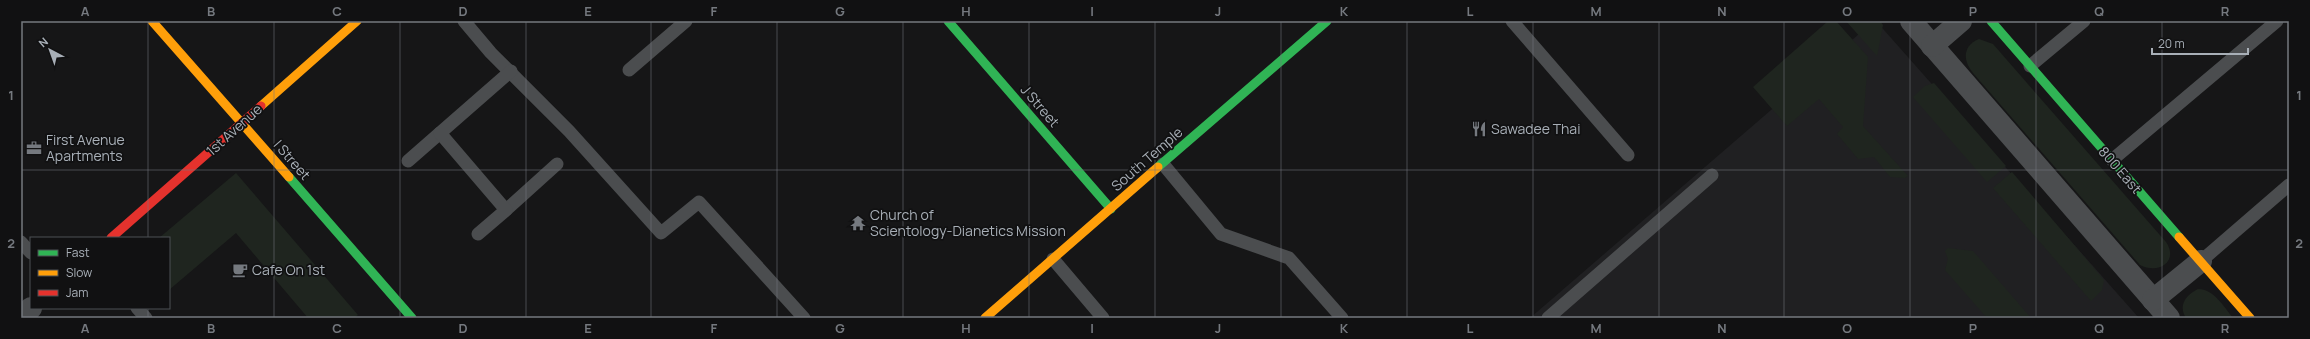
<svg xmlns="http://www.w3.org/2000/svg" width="2310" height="339" font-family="Manrope,sans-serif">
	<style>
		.built { fill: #202022 }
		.green { fill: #1f251f }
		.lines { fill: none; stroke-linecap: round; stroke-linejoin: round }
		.lane { stroke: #4b4d4f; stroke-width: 13 }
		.street { stroke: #4b4d4f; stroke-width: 22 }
		.fast { stroke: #30b455; stroke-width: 9 }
		.slow { stroke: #ff9f0a; stroke-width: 9 }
		.jam { stroke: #e5322d; stroke-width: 9 }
		.grid { fill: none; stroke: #75797f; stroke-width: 1; stroke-opacity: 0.55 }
		.labels { text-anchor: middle; stroke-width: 3.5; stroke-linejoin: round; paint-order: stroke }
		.street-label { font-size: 14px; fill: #a8afb7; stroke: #111112 }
		.poi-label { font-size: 14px; fill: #a8afb7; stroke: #111112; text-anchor: start }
		.neatline { fill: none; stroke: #75797f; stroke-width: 1.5 }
		.grid-label { font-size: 13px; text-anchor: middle; font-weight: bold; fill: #75797f }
	</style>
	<rect width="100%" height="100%" fill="#161617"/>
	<polygon class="built" points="1874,21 1876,21 2139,318 1530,318"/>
	<g class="green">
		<polygon points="1828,21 1836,21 1868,57 1863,126 1908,176 1905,178 1890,177 1874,157 1858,159 1837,134 1843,127 1819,99 1787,126 1753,87"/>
		<polygon points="1846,21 1880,21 1883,25 1877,56"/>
		<path d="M1979 39 1993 44 2166 242C2179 261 2159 275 2140 265L1973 73C1963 61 1962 46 1979 39Z"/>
		<polygon points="1934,83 2006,166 1987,182 1913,97 1925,86"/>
		<polygon points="2012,172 2104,280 2102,290 2091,301 1993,188"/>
		<polygon points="236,173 358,315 354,318 308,318 236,233 169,290 169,238 159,238"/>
		<polygon points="1948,248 1973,251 2031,318 1987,318 1945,270 1948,259 1945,251"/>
		<path d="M2198 289C2214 289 2224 307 2233 318H2186C2178 305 2186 295 2198 289Z"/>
	</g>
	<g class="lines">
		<g class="lane">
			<polyline points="464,21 491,53 569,131 661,233 699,202 804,318"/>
			<polyline points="1512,21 1628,155"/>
			<polyline points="2030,66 2084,21"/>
			<polyline points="629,70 686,21"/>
			<polyline points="2112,160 2277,21"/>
			<polyline points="408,161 440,133"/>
			<polyline points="1163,164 1221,234 1289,258 1342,318"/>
			<polyline points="506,210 557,164"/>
			<polyline points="478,234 506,210 440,133 511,71"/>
			<polyline points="21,242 31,253"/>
			<polyline points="1053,259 1103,318"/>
			<polyline points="2201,261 2289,185"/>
			<polyline points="137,308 146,318"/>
			<polyline points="1548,318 1712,175"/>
		</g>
		<g class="street">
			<polyline points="1911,21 2169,318"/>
			<polyline points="1932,46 1961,21"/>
			<polyline points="2153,300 2201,261"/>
			<polyline points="21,317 31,308"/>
		</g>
		<g class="fast">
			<polyline points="948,21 1111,209"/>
			<polyline points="1991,21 2179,237"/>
			<polyline points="1158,167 1327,21"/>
			<polyline points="289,177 412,318"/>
		</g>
		<g class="slow">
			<polyline points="152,21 289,177"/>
			<polyline points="261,106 357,21"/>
			<polyline points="2179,237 2250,318"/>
			<polyline points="985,318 1158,167"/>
		</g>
		<polyline class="jam" points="111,238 261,106"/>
	</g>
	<path class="grid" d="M148 21V238M274 21V318M400 21V318M526 21V318M651 21V318M777 21V318M903 21V318M1029 21V318M1155 21V318M1281 21V318M1407 21V318M1533 21V318M1659 21V318M1784 21V318M1910 21V318M2036 21V318M2162 21V318M21 170H2289M148 308V318"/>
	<defs>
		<g id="restaurant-bare" transform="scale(1.2)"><path d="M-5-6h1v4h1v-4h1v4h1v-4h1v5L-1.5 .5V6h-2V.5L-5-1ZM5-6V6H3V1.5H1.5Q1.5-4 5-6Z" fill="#75797f" stroke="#111112" stroke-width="2.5" paint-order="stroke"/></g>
		<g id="office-bare" transform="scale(1.2)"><path d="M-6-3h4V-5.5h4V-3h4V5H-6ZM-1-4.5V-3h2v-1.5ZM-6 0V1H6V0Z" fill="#75797f" stroke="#111112" stroke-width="2.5" paint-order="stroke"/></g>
		<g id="temple-bare" transform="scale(1.2)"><path d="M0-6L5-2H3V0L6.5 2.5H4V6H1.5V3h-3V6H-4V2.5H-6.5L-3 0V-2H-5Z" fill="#75797f" stroke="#111112" stroke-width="2.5" paint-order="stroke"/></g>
		<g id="cafe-bare" transform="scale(1.2)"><path d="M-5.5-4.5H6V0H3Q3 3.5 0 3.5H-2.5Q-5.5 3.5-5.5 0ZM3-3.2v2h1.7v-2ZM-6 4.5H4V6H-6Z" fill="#75797f" stroke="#111112" stroke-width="2.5" paint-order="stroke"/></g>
	</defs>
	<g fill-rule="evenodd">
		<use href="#restaurant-bare" x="1479" y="129"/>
		<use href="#office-bare" x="34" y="148"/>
		<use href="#temple-bare" x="858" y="223"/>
		<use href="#cafe-bare" x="240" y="270"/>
	</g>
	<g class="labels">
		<g class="street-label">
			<text transform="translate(1040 106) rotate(49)" y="5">J Street</text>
			<text transform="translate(234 130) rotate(-42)" y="5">1st Avenue</text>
			<text transform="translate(1147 159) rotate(-41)" y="5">South Temple</text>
			<text transform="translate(292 160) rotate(49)" y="5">I Street</text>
			<text transform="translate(2120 170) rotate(49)" y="5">800 East</text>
		</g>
		<g class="poi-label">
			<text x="1491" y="134">Sawadee Thai</text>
			<text x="46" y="145">First Avenue<tspan x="46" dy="16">Apartments</tspan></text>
			<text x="870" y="220">Church of<tspan x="870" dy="16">Scientology-Dianetics Mission</tspan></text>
			<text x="252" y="275">Cafe On 1st</text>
		</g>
	</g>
	<rect width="2310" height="339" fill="none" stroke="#111112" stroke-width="44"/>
	<rect x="30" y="237" width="140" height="72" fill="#111112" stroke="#4d5054"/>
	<rect x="38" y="250" width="20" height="6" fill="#30b455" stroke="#4d5054"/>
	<text x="66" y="257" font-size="12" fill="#a8afb7">Fast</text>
	<rect x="38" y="270" width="20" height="6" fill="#ff9f0a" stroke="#4d5054"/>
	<text x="66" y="277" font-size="12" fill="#a8afb7">Slow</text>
	<rect x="38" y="290" width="20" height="6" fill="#e5322d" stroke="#4d5054"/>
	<text x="66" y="297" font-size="12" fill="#a8afb7">Jam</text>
	<g transform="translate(50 50) rotate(319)" stroke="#111112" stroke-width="3" paint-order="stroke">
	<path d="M0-3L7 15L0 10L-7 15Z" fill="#a8afb7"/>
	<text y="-6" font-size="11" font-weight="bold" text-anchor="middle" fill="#a8afb7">N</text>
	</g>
	<path d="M2152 48v6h96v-6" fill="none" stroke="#a8afb7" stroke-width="2"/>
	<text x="2158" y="48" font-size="12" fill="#a8afb7" stroke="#111112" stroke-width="3" paint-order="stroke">20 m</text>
	<rect x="22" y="22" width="2266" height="295" class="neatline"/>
	<g class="grid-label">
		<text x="85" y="16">A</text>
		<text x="211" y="16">B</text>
		<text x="337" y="16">C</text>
		<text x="463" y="16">D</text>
		<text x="588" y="16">E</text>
		<text x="714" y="16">F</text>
		<text x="840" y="16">G</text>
		<text x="966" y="16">H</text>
		<text x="1092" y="16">I</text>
		<text x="1218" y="16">J</text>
		<text x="1344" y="16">K</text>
		<text x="1470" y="16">L</text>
		<text x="1596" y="16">M</text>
		<text x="1722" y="16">N</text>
		<text x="1847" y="16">O</text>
		<text x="1973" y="16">P</text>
		<text x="2099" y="16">Q</text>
		<text x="2225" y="16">R</text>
		<text x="11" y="100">1</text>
		<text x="2299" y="100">1</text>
		<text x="11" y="248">2</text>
		<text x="2299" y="248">2</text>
		<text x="85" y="333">A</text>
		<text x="211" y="333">B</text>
		<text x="337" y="333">C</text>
		<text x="463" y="333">D</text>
		<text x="588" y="333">E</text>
		<text x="714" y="333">F</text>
		<text x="840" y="333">G</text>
		<text x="966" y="333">H</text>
		<text x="1092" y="333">I</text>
		<text x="1218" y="333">J</text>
		<text x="1344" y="333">K</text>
		<text x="1470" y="333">L</text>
		<text x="1596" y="333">M</text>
		<text x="1722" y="333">N</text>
		<text x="1847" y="333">O</text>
		<text x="1973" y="333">P</text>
		<text x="2099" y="333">Q</text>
		<text x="2225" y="333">R</text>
	</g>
</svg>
